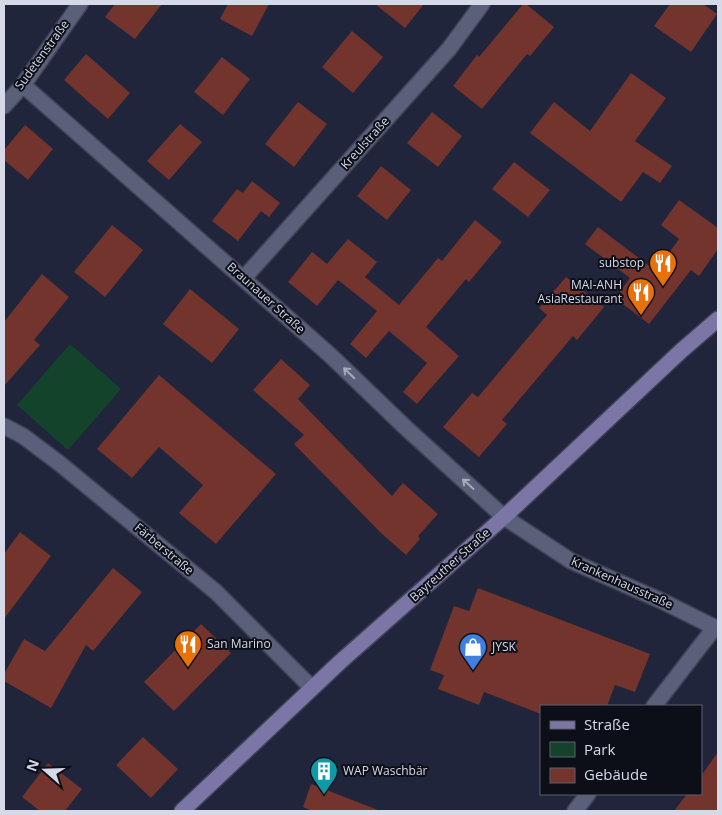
<svg xmlns="http://www.w3.org/2000/svg" width="722" height="815" font-family="'Open Sans',sans-serif">
	<style>
		.green { fill: #14432c }
		.building { fill: #72342c }
		.lines { fill: none; stroke-linecap: round; stroke-linejoin: round }
		.street-casing { stroke: #3f4255; stroke-width: 18 }
		.primary-casing { stroke: #3f4255; stroke-width: 18 }
		.street { stroke: #5a6079; stroke-width: 15 }
		.primary { stroke: #7c76a7; stroke-width: 15 }
		.oneway { stroke: #a4a9bc }
		.labels { text-anchor: middle; stroke-width: 4; stroke-linejoin: round; paint-order: stroke }
		.street-label { font-size: 12px; fill: #d6dae8; stroke: #0d0f18 }
		.poi-label { font-size: 12px; fill: #d6dae8; stroke: #0d0f18; text-anchor: start }
	</style>
	<rect width="100%" height="100%" fill="#20253b"/>
	<polygon class="green" points="70,344 121,389 68,450 17,405"/>
	<g class="building">
		<polygon points="115,4 162,4 135,39 105,17"/>
		<polygon points="228,4 269,4 252,36 220,19"/>
		<polygon points="375,4 424,4 405,28"/>
		<polygon points="523,4 526,4 554,27 530,56 527,54 482,109 453,86 477,55 479,57"/>
		<polygon points="670,4 703,4 717,14 691,52 654,26"/>
		<polygon points="352,31 383,57 353,93 322,67"/>
		<polygon points="86,54 130,93 108,119 64,80"/>
		<polygon points="222,57 250,79 223,115 194,92"/>
		<polygon points="631,73 666,98 635,141 672,166 660,183 643,172 621,202 530,133 554,102 590,131"/>
		<polygon points="298,102 327,124 294,167 265,144"/>
		<polygon points="432,112 462,136 438,167 407,143"/>
		<polygon points="180,124 202,142 169,180 147,161"/>
		<polygon points="25,125 53,149 28,180 4,160 4,150"/>
		<polygon points="514,162 550,190 528,217 492,189"/>
		<polygon points="381,166 411,190 387,220 357,196"/>
		<polygon points="252,181 280,203 269,217 261,211 238,241 212,221 237,189 243,193"/>
		<polygon points="679,200 718,228 718,249 699,276 691,270 649,324 615,298 630,278 585,244 598,227 656,271 679,239 661,225"/>
		<polygon points="475,220 502,242 469,282 466,279 426,327 459,356 417,404 403,392 427,363 389,331 366,358 350,344 377,311 338,280 317,306 288,282 312,252 327,264 348,239 377,262 365,277 399,305 438,258 442,261"/>
		<polygon points="112,225 143,250 105,297 74,272"/>
		<polygon points="42,274 69,297 34,340 40,345 4,386 4,322"/>
		<polygon points="566,277 604,307 577,340 573,336 502,420 507,424 479,457 443,427 472,393 478,397 547,315 539,308"/>
		<polygon points="190,289 239,329 212,363 163,324"/>
		<polygon points="281,359 310,385 298,399 392,496 403,483 438,514 418,536 420,539 406,555 381,533 294,444 304,435 253,390"/>
		<polygon points="159,375 276,474 216,544 179,513 203,485 159,447 132,478 97,449"/>
		<polygon points="20,532 51,556 4,619 4,554"/>
		<polygon points="113,568 142,592 93,651 86,645 51,708 4,681 4,674 24,639 45,651"/>
		<polygon points="478,588 650,654 635,692 615,685 607,706 541,706 541,714 484,692 479,705 438,689 444,675 430,670 454,606 469,611"/>
		<polygon points="201,624 231,653 174,711 144,682"/>
		<polygon points="143,737 178,769 151,798 116,765"/>
		<polygon points="718,752 718,811 674,811 687,794 701,794 701,776"/>
		<polygon points="48,763 82,789 65,811 40,811 22,797"/>
		<polygon points="311,784 378,810 378,811 312,811 303,807"/>
	</g>
	<g class="lines">
		<g class="street-casing">
			<g id="street">
				<polyline points="23,85 330,355 406,428 504,517 571,561 664,602 718,629"/>
				<polyline points="4,106 23,85 80,4"/>
				<polyline points="244,278 449,49 482,4"/>
				<polyline points="4,426 23,436 59,463 216,592 312,688"/>
				<polyline points="654,706 715,627"/>
				<polyline points="575,811 588,794"/>
			</g>
		</g>
		<g class="primary-casing">
			<polyline id="primary" points="182,811 340,662 504,517 681,351 718,319"/>
		</g>
		<use href="#street" class="street"/>
		<use href="#primary" class="primary"/>
	</g>
	<defs><path id="oneway-shaft" d="M-6 0H5M1.5-3L5.5 0L1.5 3" fill="none" stroke-width="1.6" stroke-linecap="round" stroke-linejoin="round" transform="scale(1.25)"/></defs>
	<g class="oneway">
		<use href="#oneway-shaft" transform="translate(349 373) rotate(-136)"/>
		<use href="#oneway-shaft" transform="translate(468 484) rotate(-138)"/>
	</g>
	<defs>
		<g id="restaurant-pin" transform="scale(1.4375)"><path d="M0 17L-7.5 6A9.5 9.5 0 1 1 7.5 6Z" fill="#e8710a" stroke="#0d0f18"/><path d="M-5-6h1v4h1v-4h1v4h1v-4h1v5L-1.5 .5V6h-2V.5L-5-1ZM5-6V6H3V1.5H1.5Q1.5-4 5-6Z" fill="#fff"/></g>
		<g id="shop-pin" transform="scale(1.4375)"><path d="M0 17L-7.5 6A9.5 9.5 0 1 1 7.5 6Z" fill="#3f7fe0" stroke="#0d0f18"/><path d="M-5-2.5h2.3a2.7 3.5 0 0 1 5.4 0H5L5.5 6h-11ZM-1.5-2.5h3a1.5 2.3 0 0 0-3 0Z" fill="#fff"/></g>
		<g id="building-pin" transform="scale(1.4375)"><path d="M0 17L-7.5 6A9.5 9.5 0 1 1 7.5 6Z" fill="#0f9aa8" stroke="#0d0f18"/><path d="M-4-6H4V6H1V3H-1V6H-4ZM-2.5-4.3h1.7v1.8h-1.7ZM.8-4.3h1.7v1.8H.8ZM-2.5-1h1.7V.8h-1.7ZM.8-1h1.7V.8H.8Z" fill="#fff"/></g>
	</defs>
	<g fill-rule="evenodd">
		<use href="#restaurant-pin" x="663" y="263"/>
		<use href="#restaurant-pin" x="641" y="292"/>
		<use href="#restaurant-pin" x="188" y="644"/>
		<use href="#shop-pin" x="473" y="647"/>
		<use href="#building-pin" x="324" y="771"/>
	</g>
	<g class="labels">
		<g class="street-label">
			<text transform="translate(42 55) rotate(-54)" y="4">Sudetenstraße</text>
			<text transform="translate(365 143) rotate(-48)" y="4">Kreulstraße</text>
			<text transform="translate(266 298) rotate(42)" y="4">Braunauer Straße</text>
			<text transform="translate(164 549) rotate(40)" y="4">Färberstraße</text>
			<text transform="translate(450 565) rotate(-42)" y="4">Bayreuther Straße</text>
			<text transform="translate(622 583) rotate(24)" y="4">Krankenhausstraße</text>
		</g>
		<g class="poi-label">
			<text x="644" y="267" text-anchor="end">substop</text>
			<text x="622" y="289" text-anchor="end">MAI-ANH<tspan x="622" dy="14">AsiaRestaurant</tspan></text>
			<text x="207" y="648">San Marino</text>
			<text x="492" y="651">JYSK</text>
			<text x="343" y="775">WAP Waschbär</text>
		</g>
	</g>
	<rect width="722" height="815" fill="none" stroke="#d6dae8" stroke-width="10"/>
	<rect x="540" y="705" width="162" height="90" fill="#0d0f18" stroke="#5d606b"/>
	<rect x="550" y="721" width="25" height="8" fill="#7c76a7" stroke="#5d606b"/>
	<text x="584" y="730" font-size="15" fill="#d6dae8">Straße</text>
	<rect x="550" y="742" width="25" height="15" fill="#14432c" stroke="#5d606b"/>
	<text x="584" y="755" font-size="15" fill="#d6dae8">Park</text>
	<rect x="550" y="768" width="25" height="15" fill="#72342c" stroke="#5d606b"/>
	<text x="584" y="780" font-size="15" fill="#d6dae8">Gebäude</text>
	<g transform="translate(45 770) rotate(290)" stroke="#0d0f18" stroke-width="4" paint-order="stroke">
	<path d="M0-4L9 19L0 12L-9 19Z" fill="#d6dae8"/>
	<text y="-8" font-size="14" font-weight="bold" text-anchor="middle" fill="#d6dae8">N</text>
	</g>
</svg>
